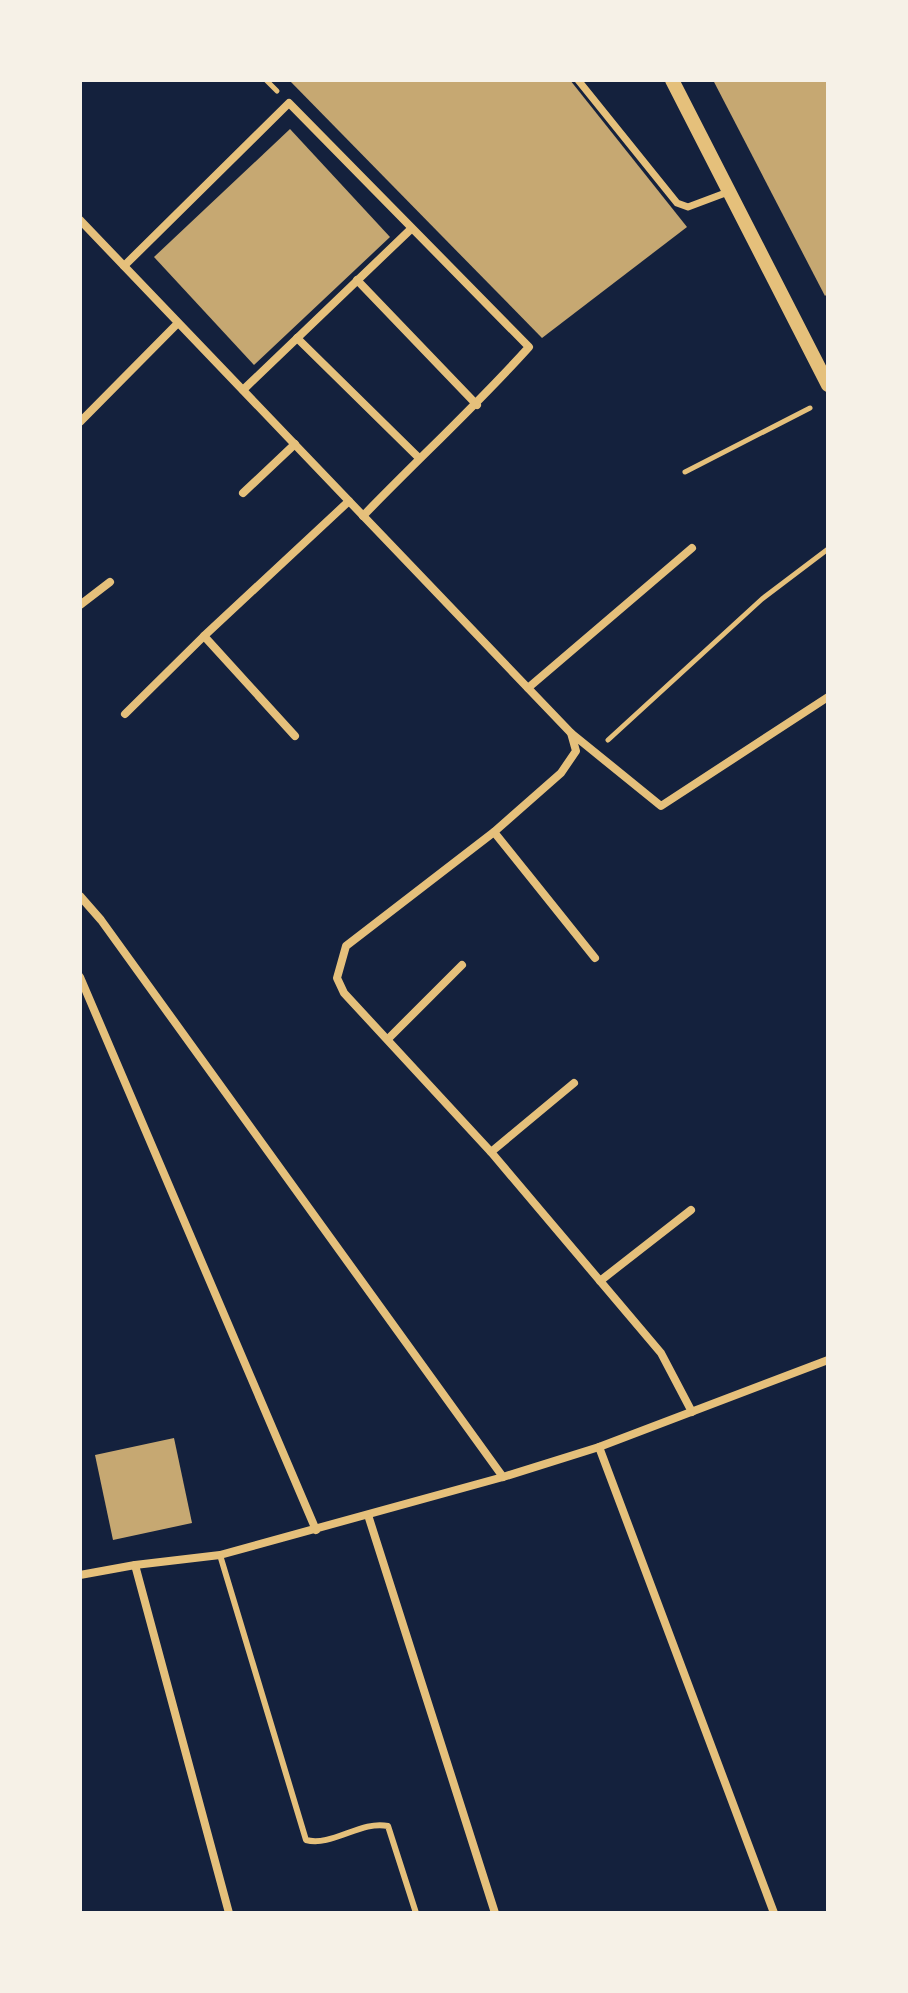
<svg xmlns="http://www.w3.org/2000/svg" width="908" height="1993" font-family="'Varela Round',sans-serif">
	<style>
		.building { fill: #c6a872 }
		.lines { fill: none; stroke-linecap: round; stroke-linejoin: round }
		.path { stroke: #e5c07b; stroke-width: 5 }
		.service { stroke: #e5c07b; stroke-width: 6 }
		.pedestrian { stroke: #e5c07b; stroke-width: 7 }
		.minor { stroke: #e5c07b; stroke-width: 8 }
		.tertiary { stroke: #e5c07b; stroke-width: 14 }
	</style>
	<rect width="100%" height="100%" fill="#14213d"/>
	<g class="building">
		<polygon points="289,80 570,80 687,227 542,338"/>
		<polygon points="713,80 828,80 828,293 825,296"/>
		<polygon points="290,129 390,237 254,365 154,257"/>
		<polygon points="174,1438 192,1523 113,1540 95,1455"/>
	</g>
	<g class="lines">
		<g class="path">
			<polyline points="266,80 277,91"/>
			<polyline points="685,472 810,408"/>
			<polyline points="608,740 762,599 828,549"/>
		</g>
		<path class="service" d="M220 1555 306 1840C332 1847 361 1820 388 1826L416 1913"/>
		<polyline class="pedestrian" points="578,80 677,203 688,207 728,192"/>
		<g class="minor">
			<polyline points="80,220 571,733 576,751 561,773 494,832 346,946 337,978 344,993 491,1152 661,1353 692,1412"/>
			<path d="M124 266 289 103 529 347C476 406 418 459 363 516"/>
			<polyline points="357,280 477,405"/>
			<polyline points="297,338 419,458"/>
			<polyline points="243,390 411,229"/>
			<polyline points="80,422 177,324"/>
			<polyline points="243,493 295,444"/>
			<polyline points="80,605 110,582"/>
			<polyline points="528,688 692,548"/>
			<polyline points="125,714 204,636"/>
			<polyline points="571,733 661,806 828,697"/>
			<polyline points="295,736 204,636 349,501"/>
			<polyline points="494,832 595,958"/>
			<polyline points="80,896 101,920 503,1477"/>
			<polyline points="80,977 316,1530"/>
			<polyline points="388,1039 462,965"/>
			<polyline points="491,1152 574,1083"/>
			<polyline points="600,1281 691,1210"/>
			<polyline points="599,1447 774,1913"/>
			<polyline points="368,1515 495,1913"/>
			<polyline points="135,1565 229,1913"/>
			<polyline points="80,1575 135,1565 220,1555 503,1477 599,1447 828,1360"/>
		</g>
		<polyline class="tertiary" points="672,80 828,385"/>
	</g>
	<rect width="908" height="1993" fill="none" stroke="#f6f1e7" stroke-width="164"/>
</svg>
